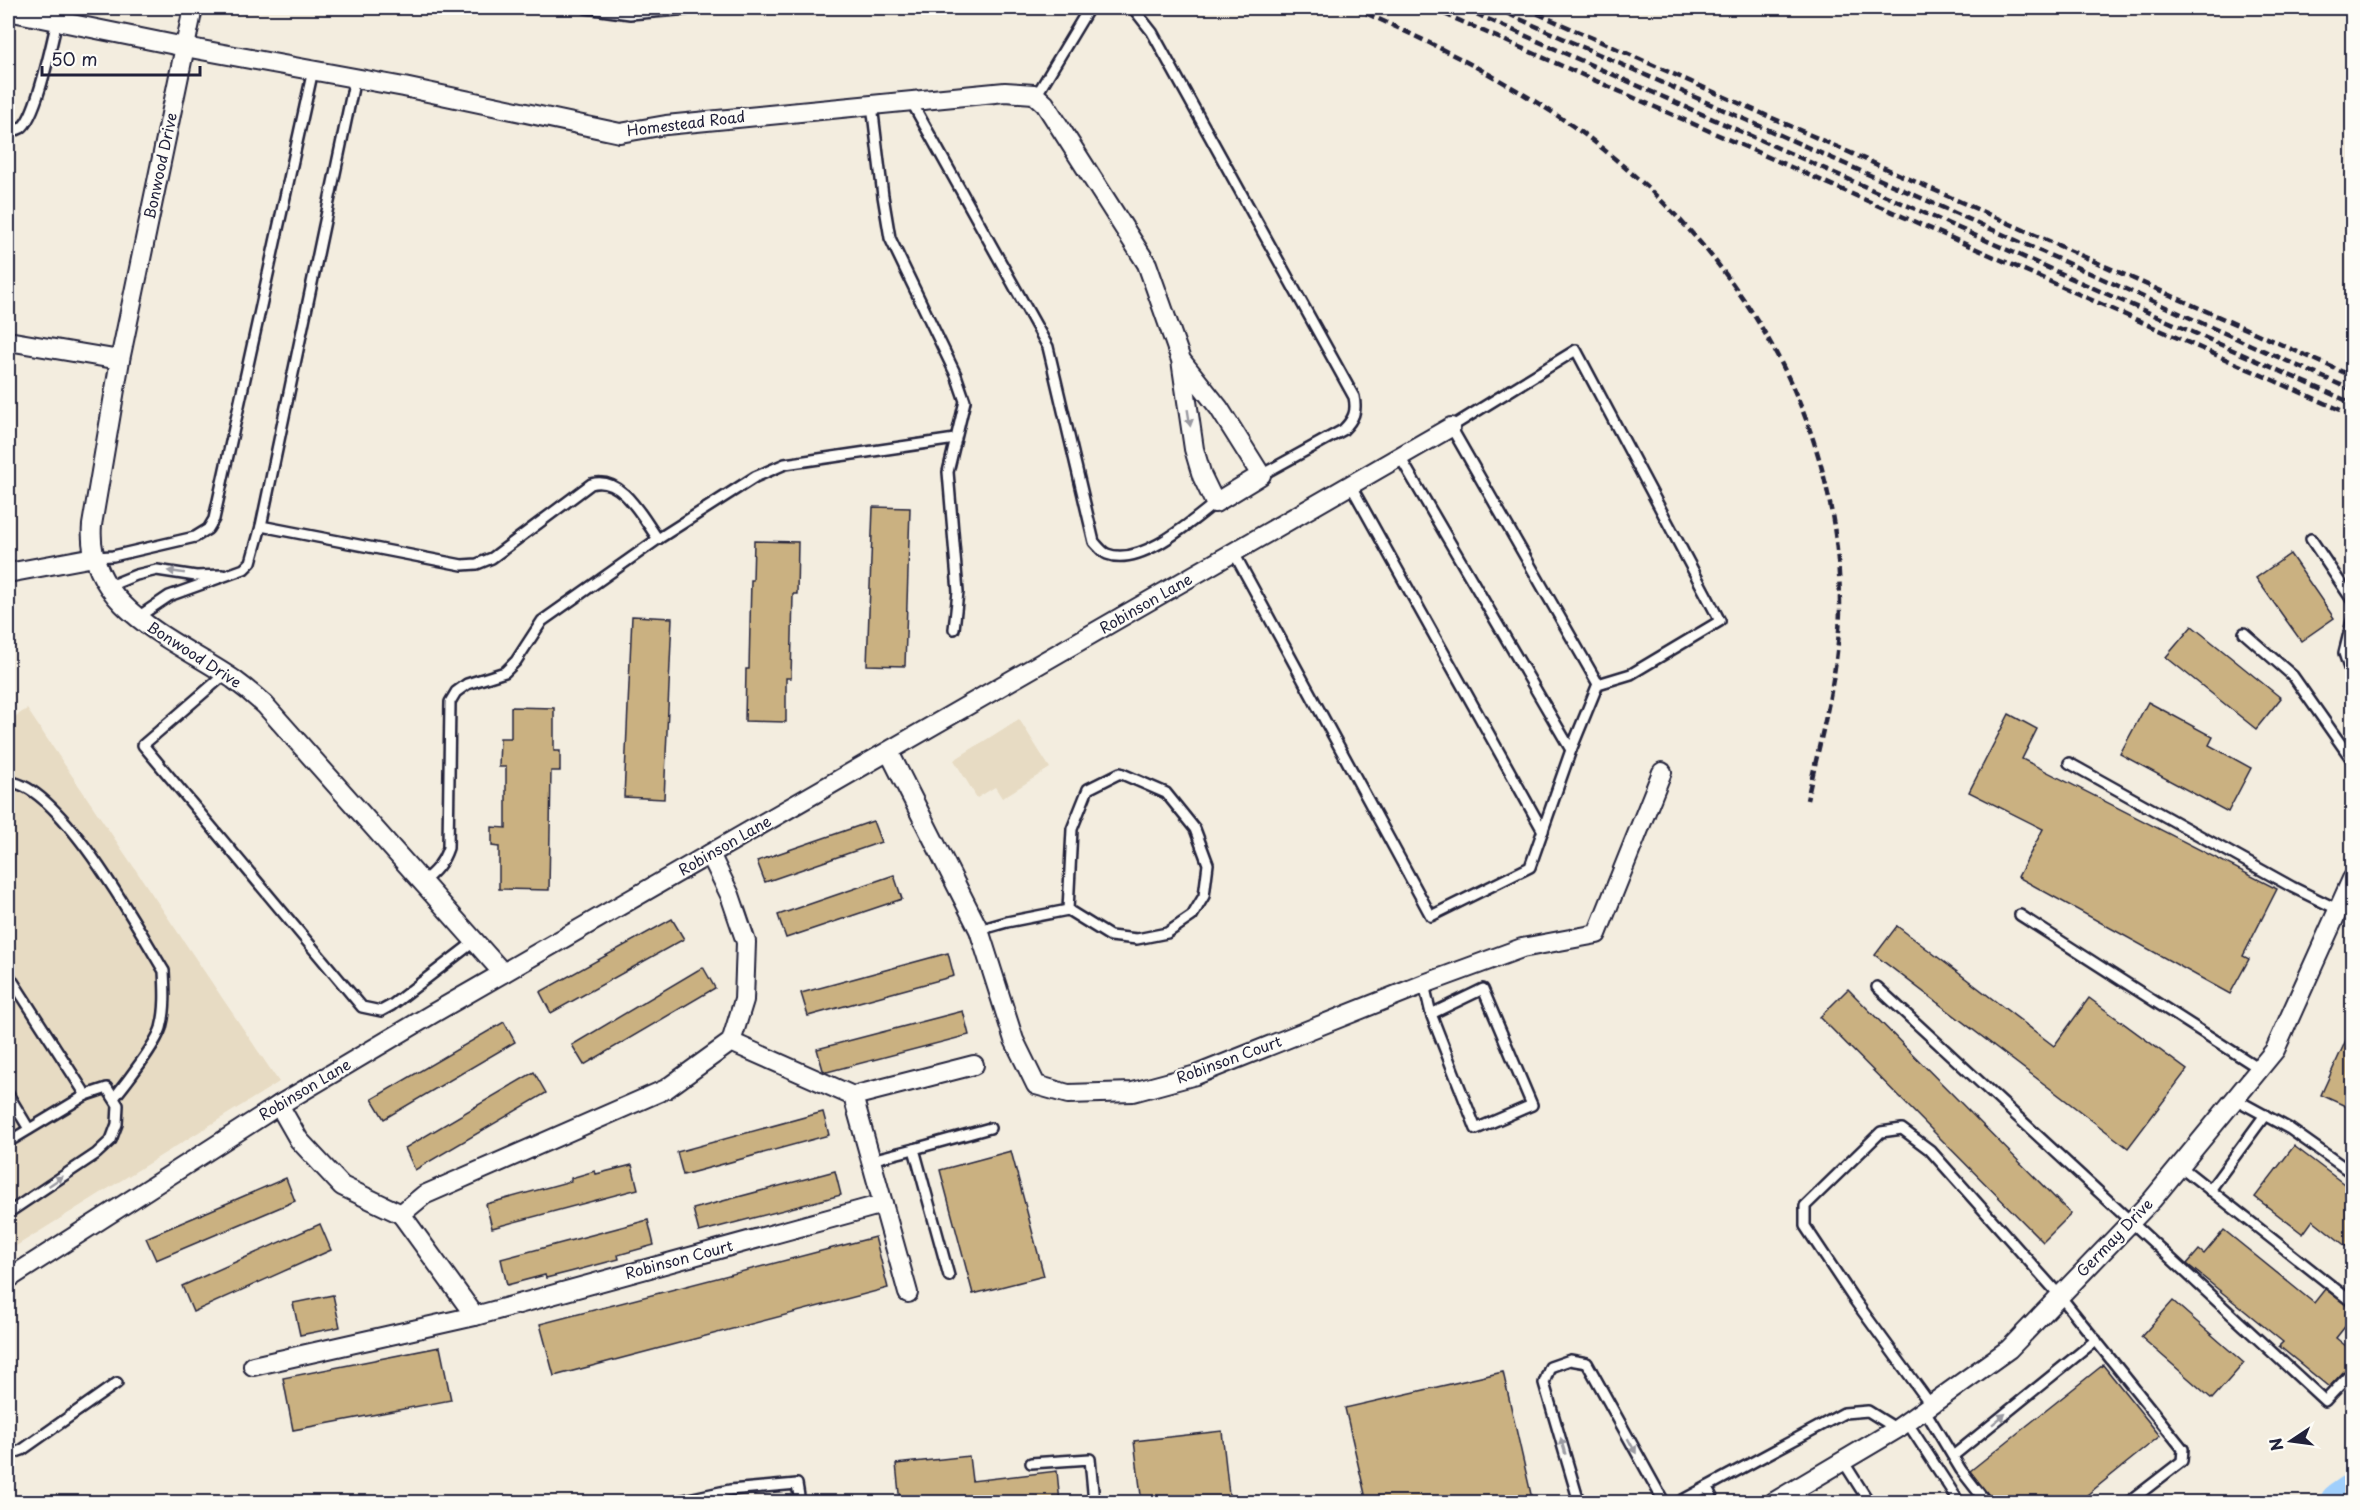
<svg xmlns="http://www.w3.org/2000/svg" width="2360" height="1510" font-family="'Playpen Sans',sans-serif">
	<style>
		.built { fill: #e7dbc3 }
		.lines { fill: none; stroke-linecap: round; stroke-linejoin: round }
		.river { stroke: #a0cffc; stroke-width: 38 }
		.building { fill: #cab181; stroke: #22223b; stroke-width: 1.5 }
		.lane-casing { stroke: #22223b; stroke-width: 14 }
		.street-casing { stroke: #22223b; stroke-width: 22 }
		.lane { stroke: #fdfcf7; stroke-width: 9 }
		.street { stroke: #fdfcf7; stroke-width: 18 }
		.rail { stroke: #22223b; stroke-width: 4.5; stroke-dasharray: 9 4.5; stroke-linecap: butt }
		.oneway { fill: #9a9aa2 }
		.labels { text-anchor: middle; stroke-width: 4.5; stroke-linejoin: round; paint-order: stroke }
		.street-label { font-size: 15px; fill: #22223b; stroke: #fdfcf7 }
	</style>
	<rect width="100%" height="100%" fill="#f3eddf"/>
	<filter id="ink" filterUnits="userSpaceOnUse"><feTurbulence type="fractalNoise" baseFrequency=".0167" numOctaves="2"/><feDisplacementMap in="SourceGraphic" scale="12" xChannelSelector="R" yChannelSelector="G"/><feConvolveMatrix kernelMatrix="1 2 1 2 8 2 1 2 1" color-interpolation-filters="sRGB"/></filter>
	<g filter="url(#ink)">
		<g class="built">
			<polygon points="27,709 279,1082 8,1251 8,721"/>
			<polygon points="1019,719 1050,768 1002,798 995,787 977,798 954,760"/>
		</g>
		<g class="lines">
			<polyline class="river" points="2339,1502 2352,1493"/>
		</g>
		<g class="building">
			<polygon points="873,507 910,508 905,666 867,665"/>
			<polygon points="754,541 798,542 797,594 793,594 791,678 786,678 786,722 745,721 746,669 749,669 751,580 753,580"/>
			<polygon points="2290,554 2334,618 2301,641 2256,578"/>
			<polygon points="632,616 672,618 664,799 624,797"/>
			<polygon points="2192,626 2281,698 2256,729 2166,657"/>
			<polygon points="2148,702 2213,737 2209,745 2251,768 2228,812 2120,754"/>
			<polygon points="511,707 554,708 554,751 560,751 560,771 551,771 549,890 499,889 499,847 492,846 492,827 506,828 506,767 499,767 500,738 511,738"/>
			<polygon points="2009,714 2037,729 2022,759 2277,889 2243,956 2249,959 2230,994 2018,877 2043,829 1969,792"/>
			<polygon points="873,821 881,842 765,882 757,861"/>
			<polygon points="894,875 902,899 786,938 778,915"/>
			<polygon points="672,919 684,939 551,1013 540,992"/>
			<polygon points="1897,926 2054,1046 2089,998 2187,1070 2128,1148 1875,955"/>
			<polygon points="948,953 954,976 808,1016 801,993"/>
			<polygon points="703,967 715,988 584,1065 572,1045"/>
			<polygon points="1848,989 2071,1214 2043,1242 1820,1017"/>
			<polygon points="963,1011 969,1035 827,1072 823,1070 817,1049"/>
			<polygon points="504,1022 515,1042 384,1119 372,1099"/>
			<polygon points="2352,1027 2352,1109 2321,1095"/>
			<polygon points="534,1072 546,1093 415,1170 405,1148"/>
			<polygon points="823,1112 829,1135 683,1175 677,1152"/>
			<polygon points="2294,1146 2352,1190 2352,1251 2313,1220 2303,1234 2255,1197"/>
			<polygon points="1011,1151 1044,1276 973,1294 940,1170"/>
			<polygon points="632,1165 638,1189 492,1228 486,1204 571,1181 571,1178 595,1171 596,1174"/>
			<polygon points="835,1171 841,1195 699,1232 693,1209"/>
			<polygon points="286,1178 295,1201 156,1260 146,1238"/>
			<polygon points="648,1220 654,1245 618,1255 619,1259 570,1272 546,1278 545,1275 507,1285 501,1259"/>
			<polygon points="320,1224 331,1250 193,1312 182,1286"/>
			<polygon points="2224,1230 2314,1303 2325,1289 2352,1309 2352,1318 2336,1338 2352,1351 2352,1363 2329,1387 2279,1346 2283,1342 2187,1264 2199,1250 2204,1254"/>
			<polygon points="875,1237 888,1288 554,1376 540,1324"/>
			<polygon points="333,1295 340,1327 300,1335 293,1303"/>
			<polygon points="2173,1301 2244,1363 2212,1399 2141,1337"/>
			<polygon points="440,1347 451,1400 293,1430 283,1378"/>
			<polygon points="2103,1365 2160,1436 2077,1503 1993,1503 1991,1498 1970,1471"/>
			<polygon points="1503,1372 1533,1503 1367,1503 1345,1408"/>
			<polygon points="1222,1431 1230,1503 1142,1503 1134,1441"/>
			<polygon points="969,1456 972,1481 1057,1471 1060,1503 900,1503 896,1464"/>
		</g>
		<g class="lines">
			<g class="lane-casing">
				<g id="lane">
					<polyline points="586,8 630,14 701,8"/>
					<path d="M1133 8 1152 32 1354 397C1357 411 1354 419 1343 430L1261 475"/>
					<polyline points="1036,96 1089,8"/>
					<path d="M911 101 1048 347 1094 542C1098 546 1102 552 1107 554 1140 567 1191 522 1215 503"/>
					<polyline points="872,105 883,196 890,238 956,375 965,401 948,472 958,592 954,629"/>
					<path d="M8 131C12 131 17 130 21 128 37 117 52 41 57 21"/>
					<polyline points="8,245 8,266"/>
					<polyline points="1400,457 1571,750"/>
					<polyline points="1351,486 1543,831"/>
					<path d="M261 526 462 565 477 564 492 558 591 484C622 475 642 517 658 539"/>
					<polyline points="2311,539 2352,600"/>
					<polyline points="1234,553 1431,916 1530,867 1571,750 1598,684 1631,674 1720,621 1576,350 1451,427 1598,684"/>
					<polyline points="95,557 113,556 195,537 208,529 214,519 313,70"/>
					<polyline points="109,586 136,575 157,570 196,576 222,575"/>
					<polyline points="138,617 169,596 244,569 251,562 261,526 355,78"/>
					<polyline points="2352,621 2344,653 2352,677"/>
					<polyline points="2244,633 2293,676 2352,760"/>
					<polyline points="224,675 143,745 362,1007 381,1011 392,1005 475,941"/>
					<polyline points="2069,763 2292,887 2339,910"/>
					<path d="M8 782C58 782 139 930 164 971 165 990 166 1010 161 1028 156 1044 126 1083 114 1098"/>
					<path d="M422 882C435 872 443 863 448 848L450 702 456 692 467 684 505 672 516 661 542 621 658 539 755 477 785 464 955 439"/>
					<polyline points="2020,915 2260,1069"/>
					<polyline points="979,930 1007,922 1068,910 1110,936 1137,939 1167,933 1192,916 1204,896 1208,864 1195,829 1166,793 1120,773 1088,789 1072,829 1068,910"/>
					<polyline points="8,974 86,1095 8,1142"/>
					<polyline points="1424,984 1431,1014 1483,989 1532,1105 1476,1129 1431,1014"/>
					<polyline points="1877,987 2325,1401 2352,1372"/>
					<polyline points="8,1094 29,1129"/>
					<polyline points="2235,1099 2290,1129 2352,1173"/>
					<polyline points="871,1160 914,1149"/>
					<polyline points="2180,1166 2352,1302"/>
					<polyline points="2210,1190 2265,1115"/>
					<polyline points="8,1213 96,1154 111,1140 117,1124 118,1105 107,1088 86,1095"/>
					<polyline points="949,1276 914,1149 990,1128"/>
					<polyline points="1931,1405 1853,1298 1805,1226 1805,1206 1881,1132 1902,1129 1930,1150 2060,1296 2183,1449 2182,1461 2129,1502"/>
					<polyline points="1924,1409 1961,1470 1986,1502"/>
					<polyline points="1907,1422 1959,1502"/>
					<polyline points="8,1455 22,1450 117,1383"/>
					<polyline points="1953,1456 2096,1340"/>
					<polyline points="1843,1461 1869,1502"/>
					<polyline points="1031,1463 1090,1459 1094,1502"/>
					<polyline points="1707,1487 1714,1502"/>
					<polyline points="674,1502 730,1490 797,1484 800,1502"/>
					<polyline points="1579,1502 1544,1383 1550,1367 1570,1360 1587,1363 1664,1502"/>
					<polyline points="1679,1502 1844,1413 1868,1411 1897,1429"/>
				</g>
			</g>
			<g class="street-casing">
				<g id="street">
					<path d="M193 8 120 360 92 525C85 608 178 641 233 679 244 687 255 696 265 705L503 973"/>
					<polyline points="8,11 185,47 404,87 620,133 666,125 1005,92 1034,94 1045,104 1147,264 1181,360 1194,449 1202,476 1215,503 1261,475 1219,408 1181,360"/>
					<polyline points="8,341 120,360"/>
					<polyline points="8,573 94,557"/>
					<polyline points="889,752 979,930 1014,1040 1036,1085 1068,1094 1133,1092 1196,1075 1424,984 1522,948 1597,934 1662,772"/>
					<polyline points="731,1042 853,1096 974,1065"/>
					<polyline points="853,1096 908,1293"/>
					<polyline points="279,1105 299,1140 342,1186 401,1214 424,1195 666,1089 731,1042 744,1000 746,942 730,895 710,854"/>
					<polyline points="401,1214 475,1316"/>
					<polyline points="8,1279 279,1105 432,1014 1451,427"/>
					<polyline points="253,1366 475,1316 883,1204"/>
					<polyline points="1774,1502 1897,1429 2009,1349 2152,1200 2275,1050 2352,879"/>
				</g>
			</g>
			<use href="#lane" class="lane"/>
			<use href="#street" class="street"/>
			<g class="rail">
				<path d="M1354 8C1431 42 1505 79 1574 127 1599 144 1622 165 1645 185 1764 296 1839 439 1840 604 1840 670 1821 736 1807 800"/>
				<polyline points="1431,8 2352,415"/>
				<polyline points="1463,8 2352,403"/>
				<polyline points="1495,8 2352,390"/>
				<polyline points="1525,8 2352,376"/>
			</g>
		</g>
		<defs><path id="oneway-solid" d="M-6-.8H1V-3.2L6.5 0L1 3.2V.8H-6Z" transform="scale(1.5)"/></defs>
		<g class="oneway">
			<use href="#oneway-solid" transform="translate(1189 418) rotate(81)"/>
			<use href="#oneway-solid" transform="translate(176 572) rotate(-172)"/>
			<use href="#oneway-solid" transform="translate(56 1181) rotate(-34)"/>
			<use href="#oneway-solid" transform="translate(1999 1419) rotate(-39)"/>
			<use href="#oneway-solid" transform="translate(1563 1446) rotate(-106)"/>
			<use href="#oneway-solid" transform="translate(1632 1446) rotate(61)"/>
		</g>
	</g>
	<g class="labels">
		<g class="street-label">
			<text transform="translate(686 124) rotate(-7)" y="5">Homestead Road</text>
			<text transform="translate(161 166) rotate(-78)" y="5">Bonwood Drive</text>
			<text transform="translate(1146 604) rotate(-30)" y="5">Robinson Lane</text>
			<text transform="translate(194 655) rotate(33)" y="5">Bonwood Drive</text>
			<text transform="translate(725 846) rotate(-30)" y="5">Robinson Lane</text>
			<text transform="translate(1229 1060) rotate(-20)" y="5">Robinson Court</text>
			<text transform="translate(305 1090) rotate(-31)" y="5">Robinson Lane</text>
			<text transform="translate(2115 1238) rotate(-46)" y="5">Germay Drive</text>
			<text transform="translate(679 1260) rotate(-15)" y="5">Robinson Court</text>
		</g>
	</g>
	<rect width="2360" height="1510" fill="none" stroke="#fdfcf7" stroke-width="30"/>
	<rect x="15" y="15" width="2330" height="1480" fill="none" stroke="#22223b" stroke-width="2" filter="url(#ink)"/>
	<g transform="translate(2291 1441) rotate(257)" stroke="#fdfcf7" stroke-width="4.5" paint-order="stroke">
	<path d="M0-4.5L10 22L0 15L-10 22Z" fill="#22223b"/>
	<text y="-9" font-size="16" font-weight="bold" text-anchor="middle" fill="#22223b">N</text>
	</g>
	<path d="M42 66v9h158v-9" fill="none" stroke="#22223b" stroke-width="3"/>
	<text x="51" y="66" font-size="18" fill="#22223b" stroke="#fdfcf7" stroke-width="4.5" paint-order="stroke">50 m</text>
</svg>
